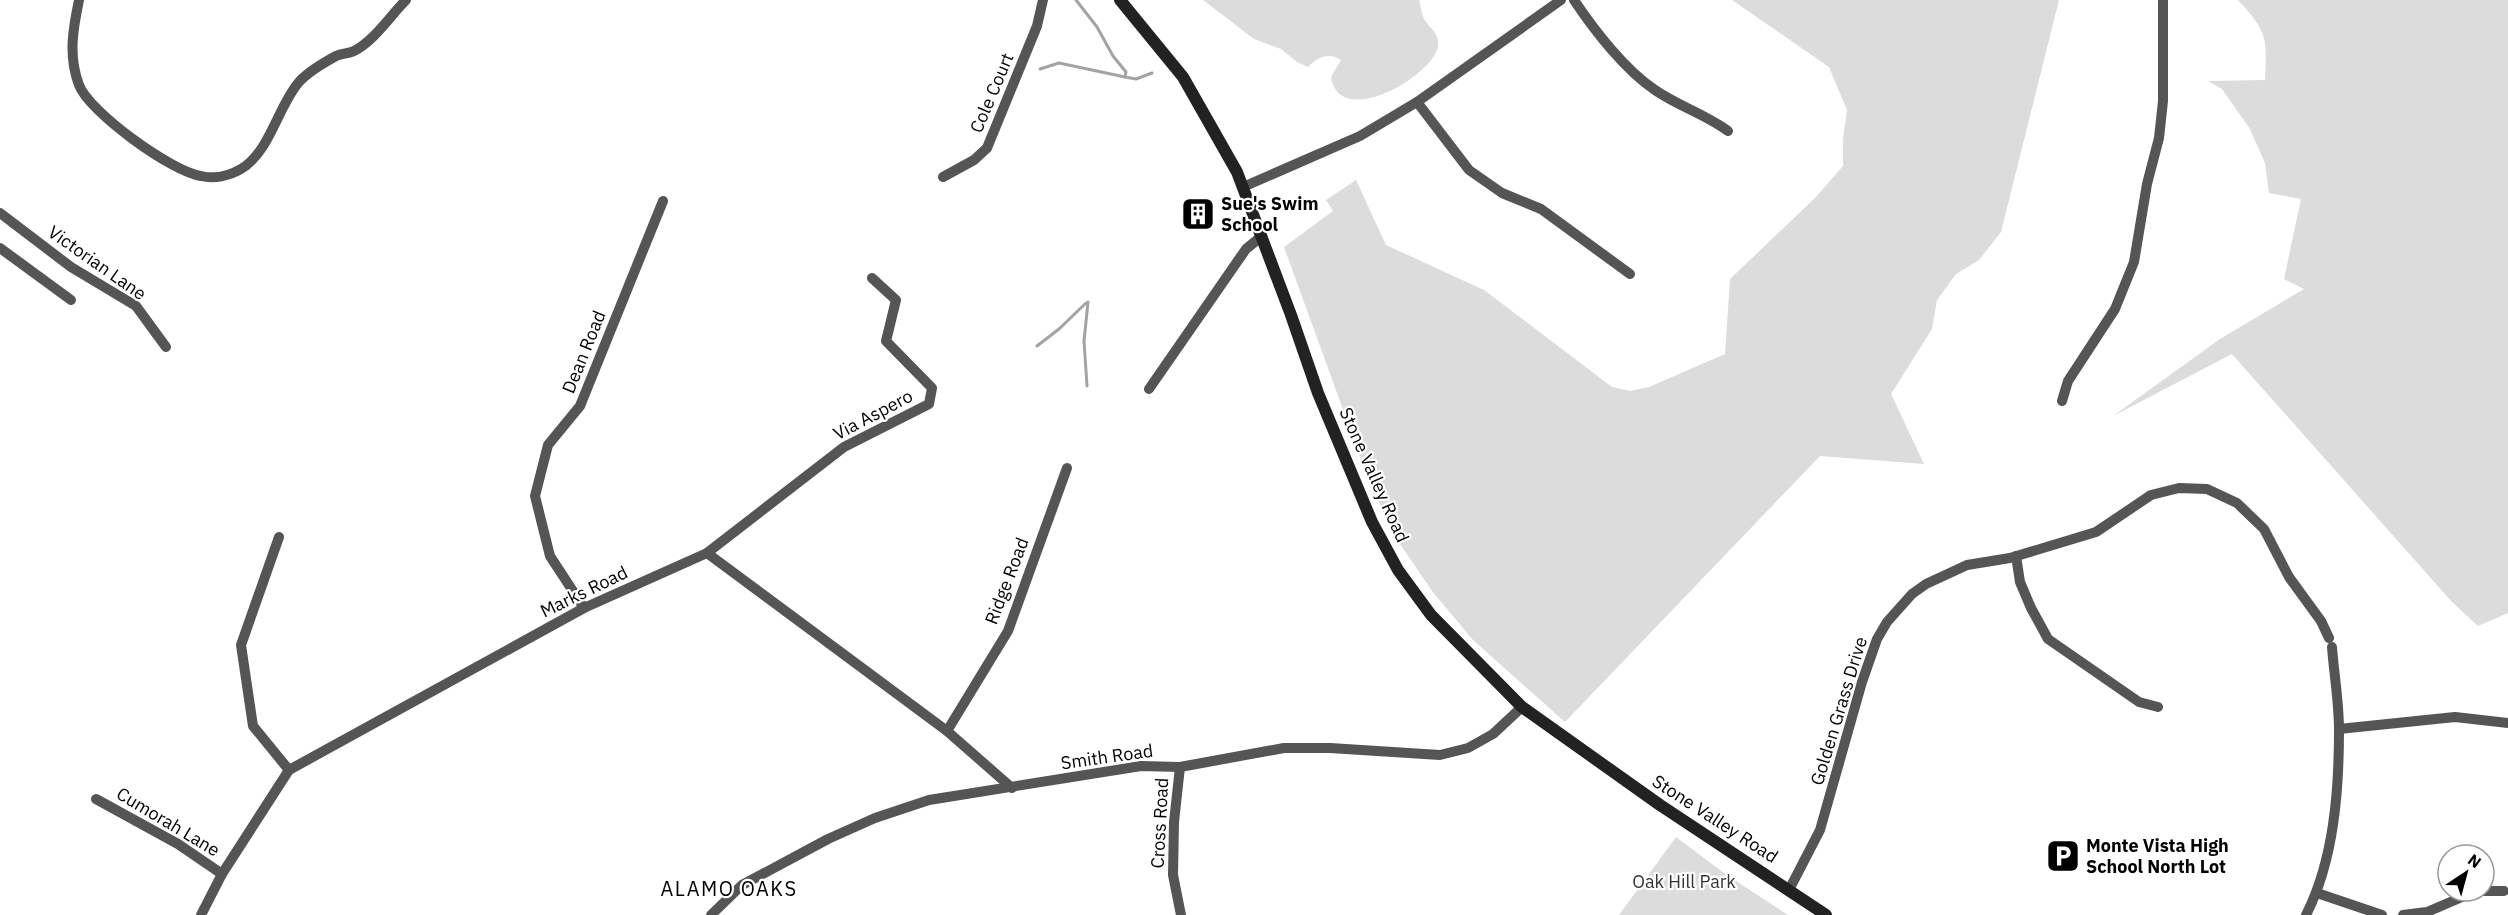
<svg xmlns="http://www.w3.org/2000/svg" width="2508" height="915" font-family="'IBM Plex Sans',sans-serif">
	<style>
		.green { fill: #dcdcdc }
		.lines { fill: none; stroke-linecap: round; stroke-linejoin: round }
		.stream { stroke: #a3a3a3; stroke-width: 3 }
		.street { stroke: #555; stroke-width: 10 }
		.secondary { stroke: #222; stroke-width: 12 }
		.labels { text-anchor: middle; stroke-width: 4.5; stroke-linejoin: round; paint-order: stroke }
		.street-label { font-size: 18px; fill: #000; stroke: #fff }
		.poi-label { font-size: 18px; font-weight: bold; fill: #000; stroke: #fff; text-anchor: start }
		.park-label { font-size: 18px; fill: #333; stroke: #fff }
		.neighbourhood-label { font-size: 20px; letter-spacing: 1.5px; fill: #000; stroke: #fff }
	</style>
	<rect width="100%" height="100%" fill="#fff"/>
	<g class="green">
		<path d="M1203 0H1419C1421 7 1422 17 1426 22 1433 31 1439 34 1438 46 1434 75 1340 131 1331 77L1341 60C1328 52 1318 57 1308 67L1297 62 1281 49 1254 39Z"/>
		<polygon points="1732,0 2059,0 2001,232 1979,260 1956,274 1937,300 1932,329 1891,394 1924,464 1820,456 1565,722 1473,640 1432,591 1396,538 1369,481 1284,247 1333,211 1326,200 1356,180 1386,245 1484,290 1612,387 1630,391 1649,387 1725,354 1730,279 1816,197 1843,166 1843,138 1847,110 1829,67"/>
		<path d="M2238 0H2508V613L2478 626 2452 602 2232 354 2113 416 2220 339 2304 289 2284 279 2301 199 2269 193 2265 163 2250 129 2222 89 2208 81 2265 80C2267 37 2268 33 2238 0Z"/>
		<polygon points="1676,837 1724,873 1788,915 1619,915"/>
	</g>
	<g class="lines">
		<g class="stream">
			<polyline points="1076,0 1097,27 1113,56 1126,72 1125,77 1136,79 1152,73"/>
			<polyline points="1040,69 1059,63 1125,77"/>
			<polyline points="1037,346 1059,329 1086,303"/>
			<polyline points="1087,386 1084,341 1088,302"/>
		</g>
		<g class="street">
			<path d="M79 0C73 29 68 56 79 85 89 112 172 172 201 176 214 179 229 176 241 169 270 152 278 106 299 82 307 73 325 62 336 56 342 53 348 54 354 51 374 41 390 16 406 0"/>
			<path d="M1574 0C1594 30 1625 70 1655 90 1678 106 1705 114 1728 131"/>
			<polyline points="1417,102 1469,170 1502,193 1541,209 1630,274"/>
			<polyline points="943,177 974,160 987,148 1037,26 1043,0"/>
			<polyline points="1243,187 1360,136 1417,102 1561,0"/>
			<polyline points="0,213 71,267 136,306 166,347"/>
			<polyline points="0,248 71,300"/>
			<polyline points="1149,389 1246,249 1262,236"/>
			<polyline points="2062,401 2068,381 2115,309 2134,262 2147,184 2159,138 2163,101 2163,0"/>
			<polyline points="279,537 241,645 253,726 289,770"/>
			<polyline points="707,553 844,447 929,404 932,388 886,341 896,300 872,278"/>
			<polyline points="2016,556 2020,582 2031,608 2048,639 2139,702 2158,707"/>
			<polyline points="584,608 550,556 535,496 548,445 580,406 663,201"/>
			<polyline points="2339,729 2455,717 2508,723"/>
			<polyline points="947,731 1008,631 1067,468"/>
			<polyline points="1180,767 1174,822 1173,875 1181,915"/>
			<polyline points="96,799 178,844 222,874"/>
			<polyline points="1789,890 1820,830 1862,682 1877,639 1887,622 1912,594 1926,584 1967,565 2010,558 2096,532 2151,495 2179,488 2207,489 2237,503 2264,529 2289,577 2321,621 2329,638"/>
			<polyline points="2317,893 2382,915"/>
			<polyline points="201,915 222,874 289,770 584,608 707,553 947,731 1012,788"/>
			<polyline points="711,915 742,885 828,839 875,818 929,800 1141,766 1180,767 1284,748 1330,748 1440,755 1468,748 1493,734 1522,707"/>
			<path d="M2306 915C2334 860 2339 791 2339 730 2339 702 2334 674 2332 647"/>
			<polyline points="2403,915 2427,912 2476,891 2504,891"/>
		</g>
		<polyline class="secondary" points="1120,0 1183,77 1237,172 1291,315 1318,393 1372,522 1398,570 1431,615 1522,707 1660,805 1826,915"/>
	</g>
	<defs>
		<g id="building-square" transform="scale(1.725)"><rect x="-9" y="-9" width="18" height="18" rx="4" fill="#000" stroke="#fff"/><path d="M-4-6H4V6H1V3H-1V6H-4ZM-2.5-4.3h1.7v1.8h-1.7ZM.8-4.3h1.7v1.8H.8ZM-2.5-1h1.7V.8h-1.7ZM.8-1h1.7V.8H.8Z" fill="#fff"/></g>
		<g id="parking-square" transform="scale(1.725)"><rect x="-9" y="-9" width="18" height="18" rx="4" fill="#000" stroke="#fff"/><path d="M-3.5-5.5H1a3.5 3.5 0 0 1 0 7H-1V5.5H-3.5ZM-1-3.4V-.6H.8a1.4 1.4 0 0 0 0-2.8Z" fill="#fff"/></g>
	</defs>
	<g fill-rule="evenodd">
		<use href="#building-square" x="1198" y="214"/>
		<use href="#parking-square" x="2063" y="856"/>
	</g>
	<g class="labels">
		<g class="street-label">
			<text transform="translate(992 93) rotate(-67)" y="6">Cole Court</text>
			<text transform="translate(97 263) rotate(35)" y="6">Victorian Lane</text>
			<text transform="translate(584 352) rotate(-68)" y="6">Dean Road</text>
			<text transform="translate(873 415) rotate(-28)" y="6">Via Aspero</text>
			<text transform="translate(1374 475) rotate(66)" y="6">Stone Valley Road</text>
			<text transform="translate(1007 581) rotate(-69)" y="6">Ridge Road</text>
			<text transform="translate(584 592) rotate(-26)" y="6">Marks Road</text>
			<text transform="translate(1839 711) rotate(-73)" y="6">Golden Grass Drive</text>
			<text transform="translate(1107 757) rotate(-8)" y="6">Smith Road</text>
			<text transform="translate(1715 819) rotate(33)" y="6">Stone Valley Road</text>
			<text transform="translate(168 822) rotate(31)" y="6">Cumorah Lane</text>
			<text transform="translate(1160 823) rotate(-87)" y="6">Cross Road</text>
		</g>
		<g class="poi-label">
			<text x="1221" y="210">Sue's Swim<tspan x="1221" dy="21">School</tspan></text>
			<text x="2086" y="852">Monte Vista High<tspan x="2086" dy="21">School North Lot</tspan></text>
		</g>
		<g class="park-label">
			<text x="1684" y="888">Oak Hill Park</text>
		</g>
		<g class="neighbourhood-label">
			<text x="729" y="896">ALAMO OAKS</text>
		</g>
	</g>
	<g transform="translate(2466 873) rotate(36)"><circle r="28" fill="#ffffff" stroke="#999999" stroke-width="1.5"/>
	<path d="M0-4.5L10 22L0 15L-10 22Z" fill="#000000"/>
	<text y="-9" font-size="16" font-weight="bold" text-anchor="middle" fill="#000000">N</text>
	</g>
</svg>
